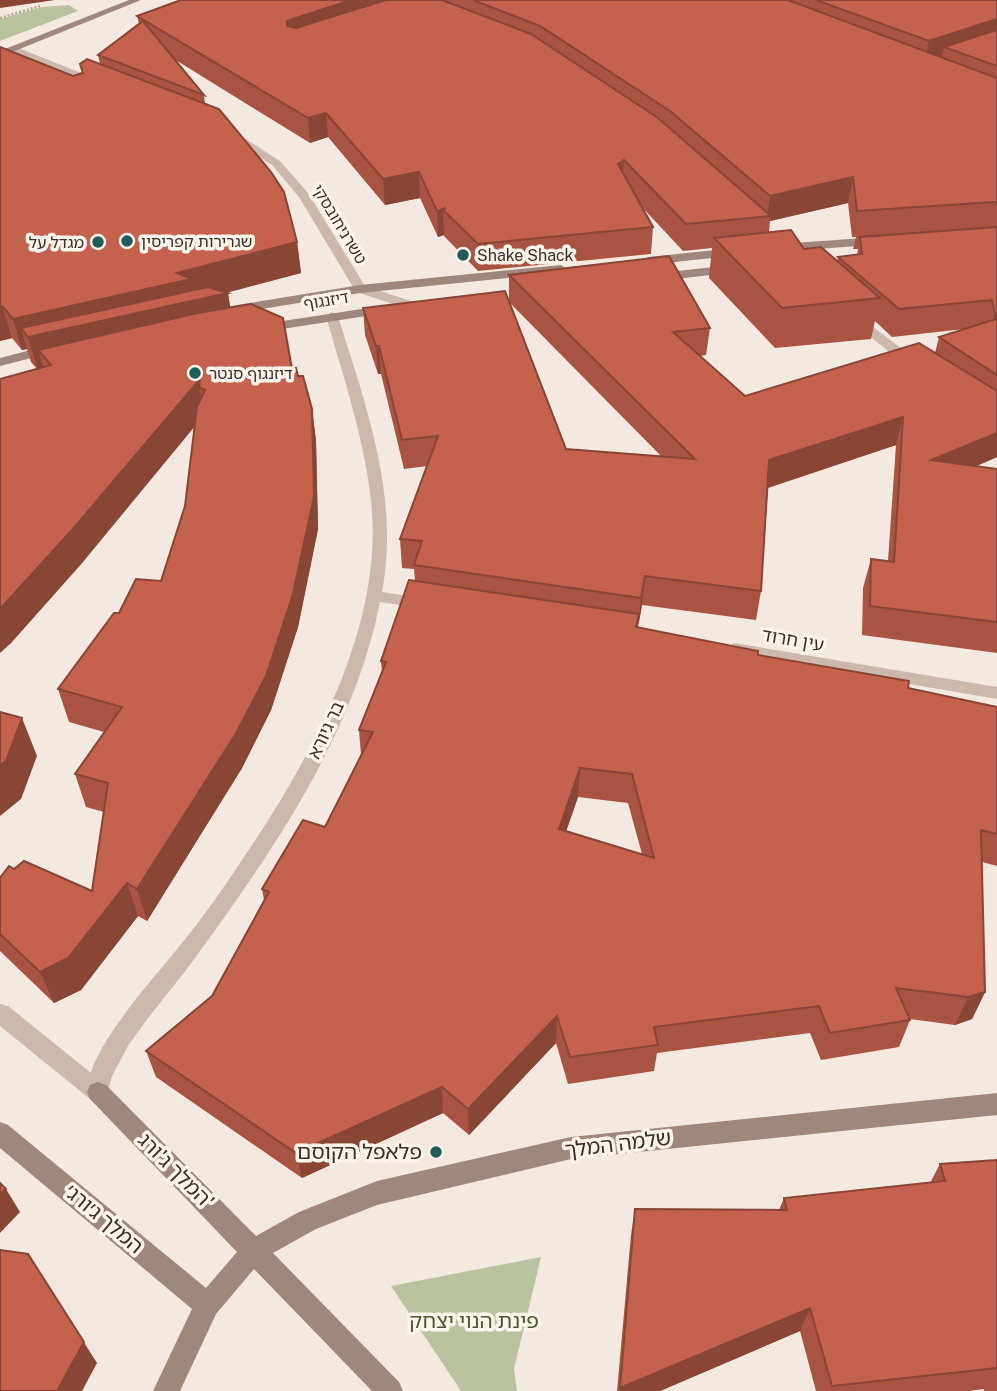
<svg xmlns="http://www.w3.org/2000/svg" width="997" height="1391" font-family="'Public Sans','Noto Sans Hebrew',sans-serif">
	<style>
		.green { fill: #b9c3a0 }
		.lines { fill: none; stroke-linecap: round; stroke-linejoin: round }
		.path { stroke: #b8a296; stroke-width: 2.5; stroke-dasharray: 2 2; stroke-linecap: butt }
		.lane { fill: #ccb8ac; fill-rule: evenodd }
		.street { fill: #ccb8ac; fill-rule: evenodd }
		.secondary { fill: #a0877d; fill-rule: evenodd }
		.wall { fill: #a95442; fill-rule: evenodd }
		.shaded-wall { fill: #894536 }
		.building { fill: #c4624d; stroke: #894536; stroke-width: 2; fill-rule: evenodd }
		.poi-dot { fill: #205c5b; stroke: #faf4ed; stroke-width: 2.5 }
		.labels { text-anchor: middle; stroke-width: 7; stroke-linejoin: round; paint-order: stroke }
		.far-street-label { font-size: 16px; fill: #3a2f2b; stroke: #faf4ed }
		.far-poi-label { font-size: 16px; fill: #3a2f2b; stroke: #faf4ed; text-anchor: start }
		.street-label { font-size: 18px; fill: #3a2f2b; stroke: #faf4ed }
		.near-street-label { font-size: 21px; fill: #3a2f2b; stroke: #faf4ed }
		.near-poi-label { font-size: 21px; fill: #3a2f2b; stroke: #faf4ed; text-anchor: end }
		.near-park-label { font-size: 21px; fill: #4c582f; stroke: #faf4ed }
	</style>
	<rect width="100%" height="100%" fill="#f3e9e1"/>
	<g class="green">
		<polygon points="69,5 78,11 0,41 0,19 42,7"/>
		<polygon points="541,1257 514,1369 517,1391 461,1391 391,1286"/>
	</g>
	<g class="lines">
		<polyline class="path" points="0,18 40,6"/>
		<polygon class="lane" points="0,1004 8,1006 106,1085 109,1092 106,1099 98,1102 90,1099 0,1026"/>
		<g class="street">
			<polygon points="10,47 16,47 106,83 98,85 10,51"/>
			<polygon points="227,132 235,132 280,161 308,193 365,286 417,303 417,309 409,309 356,292 299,197 272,165 227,136"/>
			<path d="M332 312 338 316C366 406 400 497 382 592L426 599 434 604 426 609 380 602C354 734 273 851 195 958 173 988 148 1016 128 1046L112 1076 106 1099 98 1102 90 1099C74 1064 156 976 178 948 200 921 221 892 240 863 307 765 381 634 372 512 367 445 344 380 326 316Z"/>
			<polygon points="856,314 918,361 918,367 908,367 851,321 850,318"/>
			<polygon points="734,643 997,687 997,699 728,653 726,649"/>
		</g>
		<g class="secondary">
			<polygon points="129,0 141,0 0,57 0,51"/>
			<polygon points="878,237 882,238 882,244 780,252 774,248 780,244"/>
			<polygon points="735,248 739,249 739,255 648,265 642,261 648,257"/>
			<polygon points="561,265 567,269 565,272 360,293 231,314 225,310 231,306 360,285"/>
			<polygon points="732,265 738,269 736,272 659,281 653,277 659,273"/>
			<polygon points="388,305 392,306 392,312 263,332 257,328 263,324"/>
			<polygon points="50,345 57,349 55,352 0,366 0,358"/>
			<polygon points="98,1082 106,1085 256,1236 299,1212 377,1181 571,1137 997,1093 997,1115 571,1159 377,1205 316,1229 273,1253 399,1382 403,1391 372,1391 254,1269 216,1314 180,1391 153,1391 192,1309 0,1148 0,1122 8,1125 206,1288 237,1252 90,1099 87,1092 90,1085"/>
		</g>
	</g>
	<g class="wall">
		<path d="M181 0H997V457L977 466 997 469V653L862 635 863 588 871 559 888 561 896 445 768 488 761 591 756 620 642 605 638 627 637 628 997 707V866L982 862 985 992 972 1019 955 1025 910 1019V1020L899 1047 821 1060 810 1033 657 1053 654 1071 568 1084 556 1043 469 1135 443 1113 302 1178 156 1077 146 1051 212 996 264 900 262 889 325 827 361 755 359 730 382 672 381 661 415 581 414 569 402 568 400 539 427 466 404 469 381 374H378L365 335 363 308 509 299V275L710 328 706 355 700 356 745 396 935 353 939 337 964 329 892 337 875 321 871 339 775 348 709 278 712 248 683 251 641 206 653 227 651 254 478 271 444 236V235L438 237 420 198 385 205 328 137 310 143 174 59 204 95 205 104 297 242 301 273 226 293H228L230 308 292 369 298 376 312 409 316 441 318 529 298 627 271 710 242 768 147 921 138 916 81 990 54 1003 0 951V878L14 869 92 891 104 812 86 807 75 774 104 732 69 722 58 689 119 613 161 581 185 506 195 425 82 563 10 644 37 369 31 362 27 349 22 350 12 338 0 341V47L73 76 100 64 98 55 139 24 137 16ZM848 203 852 237H856L853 249H858L857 255 838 257 837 261 804 249 769 232 770 221ZM510 303 661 456 566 449ZM578 797 628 803 642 854 566 831Z"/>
		<polygon points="997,1160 997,1391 984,1391 984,1389 969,1391 816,1391 800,1331 660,1391 617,1391 631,1235 635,1209 779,1210 784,1198 930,1183 940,1164"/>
	</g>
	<g class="shaded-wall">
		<polygon points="0,0 55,0 0,8"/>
		<polygon points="351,0 403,0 289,49 287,21"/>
		<polygon points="997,19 997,37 944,47 941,59 924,65 929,41"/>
		<polygon points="326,113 328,137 310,143 308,118"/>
		<polygon points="624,160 622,186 618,164"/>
		<polygon points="419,172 420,198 385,205 383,179"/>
		<polygon points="853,177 848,203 770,221 771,216 767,217 770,196"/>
		<polygon points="446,208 443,210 444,235 438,237 437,211"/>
		<polygon points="297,242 301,273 201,299 228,293 233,326 51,365 38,350 44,369 38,370 28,337 21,328 27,349 22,350 13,319 177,273"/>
		<polygon points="2,306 12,338 0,341 0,307"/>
		<polygon points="376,346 379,346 381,374 378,374"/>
		<polygon points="200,379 199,387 205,414 82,563 10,644 0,653 0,609"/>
		<polygon points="312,409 316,441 318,529 298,627 271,710 242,768 147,921 137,889"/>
		<polygon points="903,417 896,445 764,489 769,460"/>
		<polygon points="997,433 997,457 923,488 931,460"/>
		<polygon points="645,576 642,605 638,627 641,598"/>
		<polygon points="22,718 37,756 21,799 0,816 0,766"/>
		<polygon points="580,768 578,797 557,858 559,829"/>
		<polygon points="127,883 138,916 81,990 54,1003 40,972"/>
		<polygon points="985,992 972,1019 955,1025 968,997"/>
		<polygon points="557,1016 556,1043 469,1135 468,1109"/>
		<polygon points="442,1087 443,1113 302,1178 296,1153"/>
		<polygon points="6,1189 20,1212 0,1233 0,1194"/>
		<polygon points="28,1254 97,1363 82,1391 57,1391"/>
		<polygon points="810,1308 800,1331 660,1391 620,1391 620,1388"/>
	</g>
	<g class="building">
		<polygon points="181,0 351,0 287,21 287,26 296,28 386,0 442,0 531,34 658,118 771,216 686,224 624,160 618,164 653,227 478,244 443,210 446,208 437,211 419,172 383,179 326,113 308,118 137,16"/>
		<polygon points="473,0 788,0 997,78 997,204 994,202 857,211 853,177 770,196 670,111 540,26"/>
		<polygon points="816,0 997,0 997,19 929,41"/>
		<polygon points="143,21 204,95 98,55"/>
		<polygon points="997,30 997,66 944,47"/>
		<polygon points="0,47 73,76 83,73 80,64 87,59 219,109 271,172 284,192 297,242 177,273 191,279 13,319 2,306 0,307"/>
		<polygon points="997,227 997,375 939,337 996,319 992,300 899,309 838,257 862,254 860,237"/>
		<polygon points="791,230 804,249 821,247 880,298 782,308 714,238"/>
		<polygon points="669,256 710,328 673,332 745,396 919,343 997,391 997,433 931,460 997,469 997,622 870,606 871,559 894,562 903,417 769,460 761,591 645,576 641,598 414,565 422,541 400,539 438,436 402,440 379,346 376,346 363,308 505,291 566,449 695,459 509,275"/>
		<polygon points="208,287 228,293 28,337 21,328"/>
		<polygon points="251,304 283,318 292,369 296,368 298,376 303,376 312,409 314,496 293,594 266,676 235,735 137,889 127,883 68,958 40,972 0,934 0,878 9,866 14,869 24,861 92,891 108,783 75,774 122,707 58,689 114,613 119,613 136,579 161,581 185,506 197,407 205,390 199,387 200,379 72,530 0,609 0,379 51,365 38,350 198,313"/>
		<path d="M409 580 639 614 636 627 758 651V655L909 681 908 688 997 707V834L981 830 985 992 968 997 896 988 910 1020 830 1033 819 1006 654 1027 658 1045 570 1057 557 1016 468 1109 442 1087 296 1153 146 1051 212 996 269 892 262 889 303 820 325 827 373 732 359 730 386 662 381 661ZM580 768 632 774 654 858 559 829Z"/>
		<polygon points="0,712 22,718 6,761 0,766"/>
		<polygon points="997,1160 997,1368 832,1386 810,1308 620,1388 635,1209 787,1210 784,1198 945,1181 940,1164"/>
		<polygon points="0,1183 6,1189 0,1194"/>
		<polygon points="0,1250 28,1254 84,1342 57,1391 0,1391"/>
	</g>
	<g class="poi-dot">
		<circle cx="127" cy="241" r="7"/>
		<circle cx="98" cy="242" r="7"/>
		<circle cx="463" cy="255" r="7"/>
		<circle cx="195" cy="373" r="7"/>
		<circle cx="436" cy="1152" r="7"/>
	</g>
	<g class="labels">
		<g class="far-street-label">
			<text transform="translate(340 224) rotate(59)" y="6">טשרניחובסקי</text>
			<text transform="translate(326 300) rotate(-9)" y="6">דיזנגוף</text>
		</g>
		<g class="far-poi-label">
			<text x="141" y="247">שגרירות קפריסין</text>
			<text x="84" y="248" text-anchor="end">מגדל על</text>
			<text x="477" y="261">Shake Shack</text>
			<text x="209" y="379">דיזנגוף סנטר</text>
		</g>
		<g class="street-label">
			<text transform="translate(793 640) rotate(10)" y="6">עין חרוד</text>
			<text transform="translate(326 730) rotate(-65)" y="6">בר גיורא</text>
		</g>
		<g class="near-street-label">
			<text transform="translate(618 1144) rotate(-7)" y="7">שלמה המלך</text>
			<text transform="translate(176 1171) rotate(45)" y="7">המלך ג'ורג'</text>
			<text transform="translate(104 1219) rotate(40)" y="7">המלך ג׳ורג׳</text>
		</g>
		<g class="near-poi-label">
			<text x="422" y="1159">פלאפל הקוסם</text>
		</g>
		<g class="near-park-label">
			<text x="474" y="1328">פינת הנוי יצחק</text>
		</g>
	</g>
</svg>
